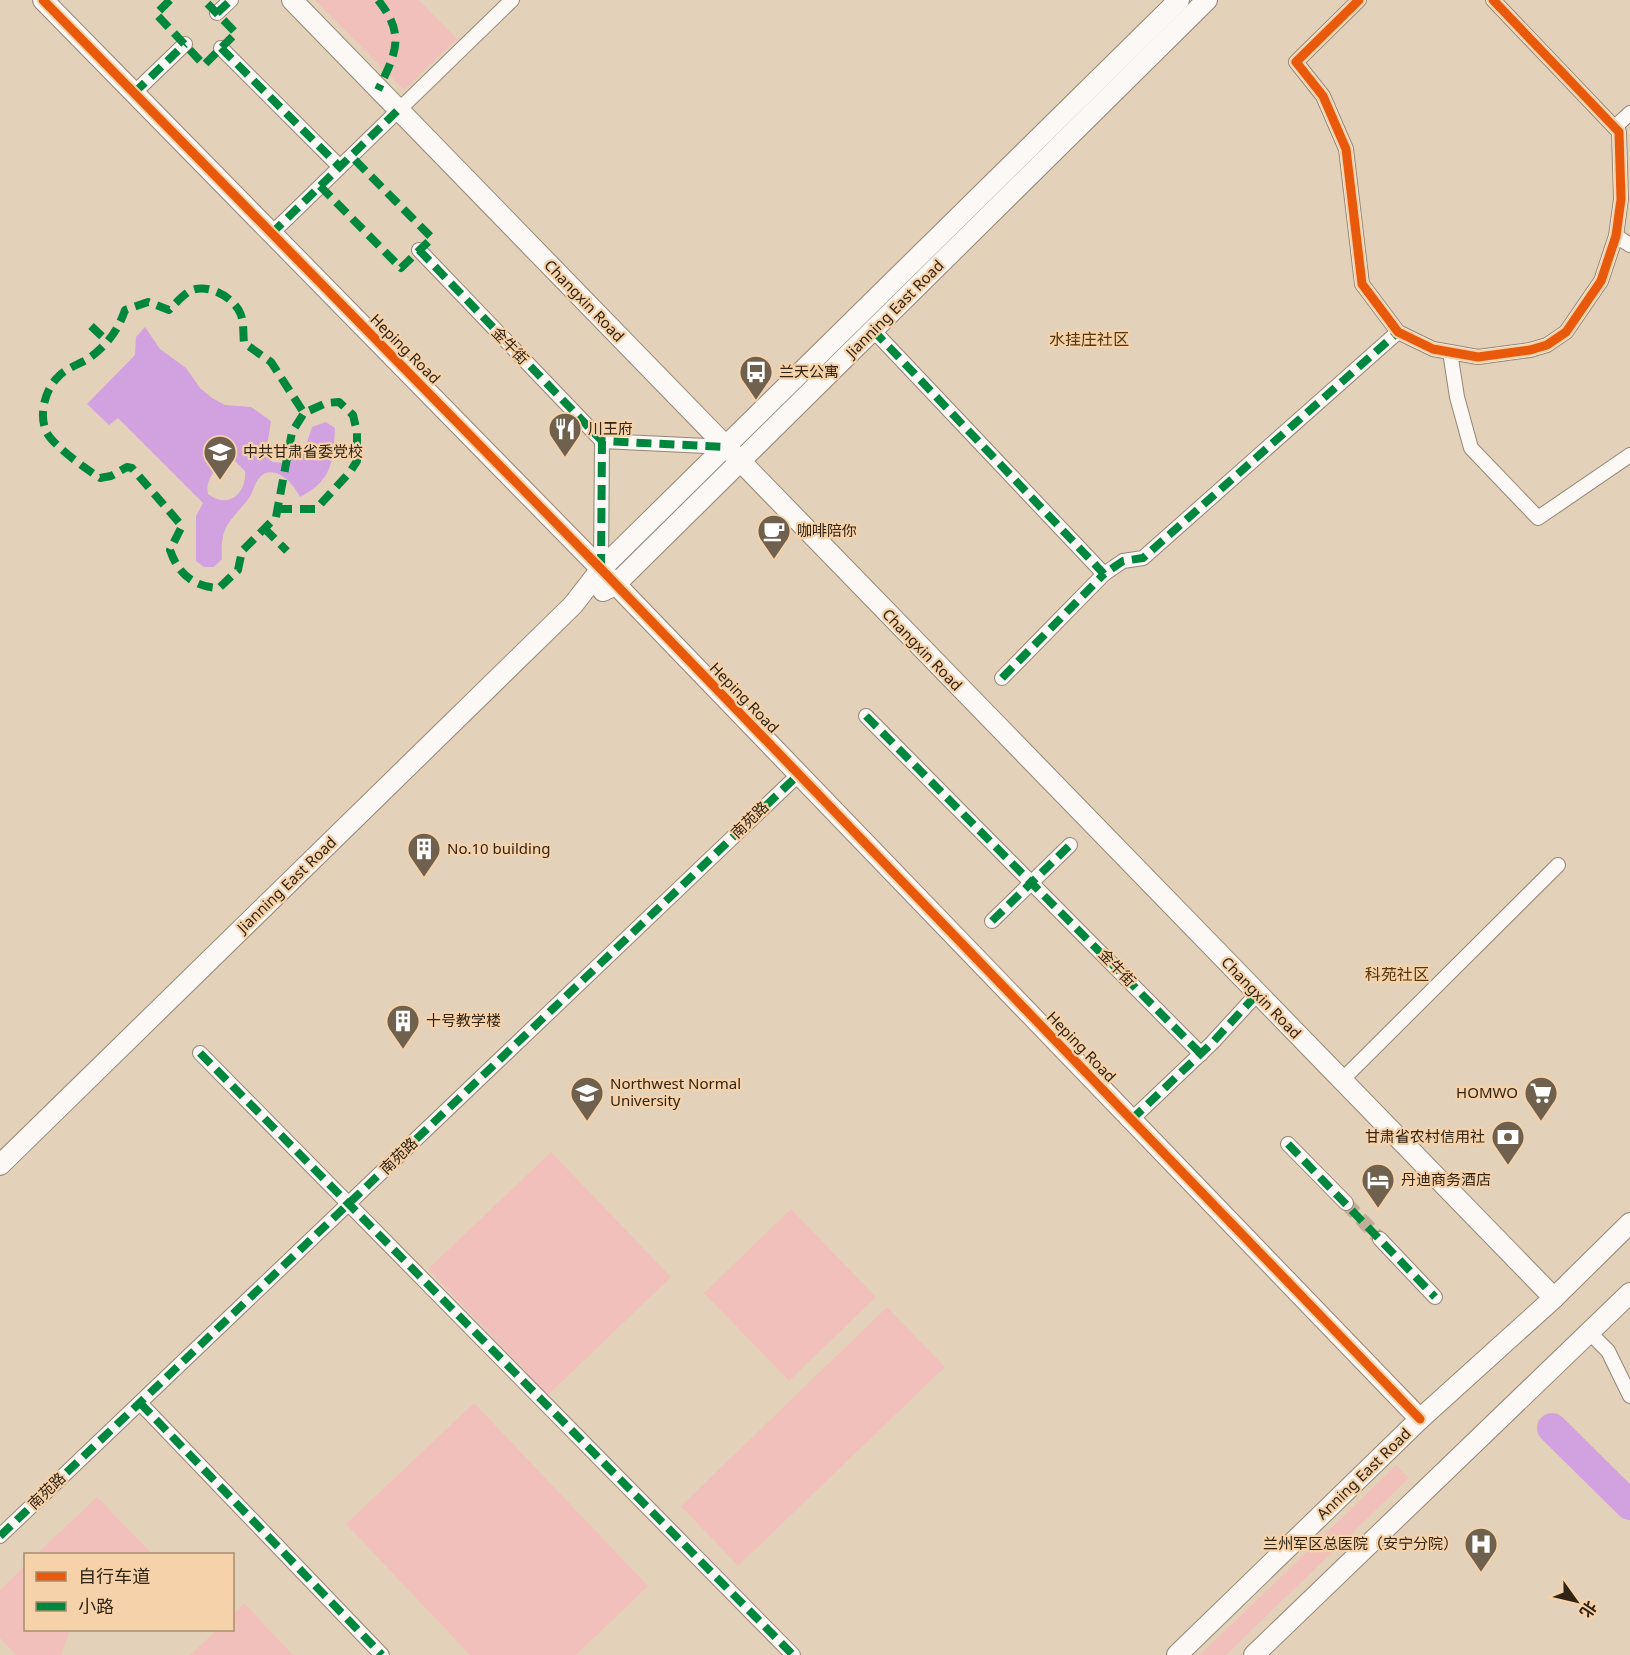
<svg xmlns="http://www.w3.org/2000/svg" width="1630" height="1655" font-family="'Noto Sans','Noto Sans SC',sans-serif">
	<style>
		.green { fill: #f2c0bb }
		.water { fill: #d2a2e0; fill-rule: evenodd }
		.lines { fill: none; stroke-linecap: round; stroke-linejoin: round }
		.river { stroke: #d2a2e0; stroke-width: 30 }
		.street-tunnel { stroke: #c0ae99; stroke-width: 14; stroke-dasharray: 14 7; stroke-linecap: butt }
		.street-casing { stroke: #948675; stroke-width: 16 }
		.secondary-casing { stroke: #948675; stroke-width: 22 }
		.street { stroke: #fbf8f5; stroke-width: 14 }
		.secondary { stroke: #fbf8f5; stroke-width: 20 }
		.quiet { stroke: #00873e; stroke-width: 8; stroke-dasharray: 15 8; stroke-linecap: butt }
		.cycleway-casing { stroke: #f5d2a9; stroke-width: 13 }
		.cycleway { stroke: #e8590c; stroke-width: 9 }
		.labels { text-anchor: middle; stroke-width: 4.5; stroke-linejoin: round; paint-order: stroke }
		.street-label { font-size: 15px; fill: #312414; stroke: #f5d2a9 }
		.poi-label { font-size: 15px; fill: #312414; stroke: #f5d2a9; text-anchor: start }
		.neighbourhood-label { font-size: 16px; fill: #52360e; stroke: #f5d2a9 }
	</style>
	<rect width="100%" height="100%" fill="#e4d1ba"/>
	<g class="green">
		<polygon points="315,0 419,0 457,39 404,90"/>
		<polygon points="551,1152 671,1277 548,1395 428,1269"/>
		<polygon points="791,1209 876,1297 789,1381 704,1293"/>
		<polygon points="887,1307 945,1367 738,1566 681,1506"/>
		<polygon points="474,1403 648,1586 576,1655 470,1655 346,1524"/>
		<polygon points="1396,1465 1409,1478 1226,1655 1200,1655"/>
		<polygon points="97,1497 152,1554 37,1554"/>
		<polygon points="25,1566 26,1630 70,1630 61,1655 16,1655 0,1638 0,1590"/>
		<polygon points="244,1603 293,1655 190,1655 217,1630 232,1630 233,1615"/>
	</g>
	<path class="water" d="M145 327 160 349 186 368 200 388 212 398 225 405 251 407 271 421 266 453 272 462 284 463 303 454 312 427 326 422 335 428C333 461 333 480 300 497 294 484 275 463 260 477 255 482 253 492 249 498 230 523 220 524 222 559L214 567H204L196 561V516L203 503 118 418 109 425 87 404 135 355 136 337ZM235 461 245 471C247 493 228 510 208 494 205 477 218 463 235 461Z"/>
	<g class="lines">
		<polyline class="river" points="1552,1428 1630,1505"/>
		<polyline class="street-tunnel" points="1346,1203 1380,1239"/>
		<g class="street-casing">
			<g id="street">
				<polyline points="1359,0 1296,62 1323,96 1346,149 1362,284 1398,332 1433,349 1478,357 1530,350 1547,345 1566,332 1601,281 1616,236 1621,199 1619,132 1493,0"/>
				<polyline points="217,13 231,0"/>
				<polyline points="221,48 340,167"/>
				<polyline points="134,93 185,44"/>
				<polyline points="1615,127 1630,113"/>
				<polyline points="271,234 512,0"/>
				<polyline points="1616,236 1630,245"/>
				<polyline points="419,250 602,441 727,447"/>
				<polyline points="873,330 1104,574 1123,561 1143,558 1398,332"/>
				<polyline points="1450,352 1457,397 1471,448 1538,518 1630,455"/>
				<polyline points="601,569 602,441"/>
				<polyline points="1002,678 1104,574"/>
				<polyline points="866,716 1201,1054"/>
				<polyline points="992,921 1070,845"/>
				<polyline points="200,1053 793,1655"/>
				<polyline points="1341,1081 1558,865"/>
				<polyline points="1131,1120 1212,1043 1257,994"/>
				<polyline points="1288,1144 1346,1203"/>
				<polyline points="1380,1239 1435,1297"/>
				<polyline points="1589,1332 1608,1351 1630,1396"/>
				<polyline points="140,1403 382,1655"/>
				<polyline points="0,1536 797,776"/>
			</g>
		</g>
		<g class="secondary-casing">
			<g id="secondary">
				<polyline points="43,0 601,569 1420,1419"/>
				<polyline points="292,0 1554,1298"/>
				<polyline points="603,591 615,585 1207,0"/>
				<polyline points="0,1165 573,605 601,569 1179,0"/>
				<polyline points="1177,1655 1420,1419 1554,1298 1630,1223"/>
				<polyline points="1254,1655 1630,1293"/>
			</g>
		</g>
		<use href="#street" class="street"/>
		<use href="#secondary" class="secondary"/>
		<g class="quiet">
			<polyline points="170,0 156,14 204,65 236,33 204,0"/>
			<path d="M378 0C406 35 396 53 378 90"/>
			<polyline points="217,13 231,0"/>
			<polyline points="221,48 340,167"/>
			<polyline points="134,93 185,44"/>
			<polyline points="320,186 401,268 432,238 351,156"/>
			<polyline points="271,234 398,110"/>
			<polyline points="419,250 602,441 727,447"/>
			<polyline points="91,326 107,341"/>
			<polyline points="873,330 1104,574 1123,561 1143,558 1398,332"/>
			<path d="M277 509H316L350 472 357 461V432L353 415 339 402 326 403 304 413 292 432 276 517 242 551 238 570 219 588C194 587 178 574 170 550L182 526 132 468 127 467 111 476 100 478C86 469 55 447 47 433 38 416 45 389 58 377 65 369 77 365 86 360 105 348 118 331 125 310L148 302 169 310C175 304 183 295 190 291 208 282 235 298 241 315 244 324 243 334 244 343L271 362 304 413"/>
			<polyline points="264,528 287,551"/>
			<polyline points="601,569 602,441"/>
			<polyline points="1002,678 1104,574"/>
			<polyline points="866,716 1201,1054"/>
			<polyline points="992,921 1070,845"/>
			<polyline points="200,1053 793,1655"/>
			<polyline points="1131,1120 1212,1043 1257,994"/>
			<polyline points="1288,1144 1435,1297"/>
			<polyline points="140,1403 382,1655"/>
			<polyline points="0,1536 797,776"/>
		</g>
		<g class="cycleway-casing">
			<g id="cycleway">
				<polyline points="43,0 601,569 1420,1419"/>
				<polyline points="1359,0 1296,62 1323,96 1346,149 1362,284 1398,332 1433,349 1478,357 1530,350 1547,345 1566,332 1601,281 1616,236 1621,199 1619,132 1493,0"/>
			</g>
		</g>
		<use href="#cycleway" class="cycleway"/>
	</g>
	<defs>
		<g id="bus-pin" transform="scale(1.725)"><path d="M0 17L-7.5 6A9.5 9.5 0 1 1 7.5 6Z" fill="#70614e" stroke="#f5d2a9"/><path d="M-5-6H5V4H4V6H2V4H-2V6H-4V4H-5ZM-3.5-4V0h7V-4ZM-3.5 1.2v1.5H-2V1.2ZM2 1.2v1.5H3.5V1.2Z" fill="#fff"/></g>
		<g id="restaurant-pin" transform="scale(1.725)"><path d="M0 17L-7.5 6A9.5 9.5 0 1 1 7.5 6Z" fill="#70614e" stroke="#f5d2a9"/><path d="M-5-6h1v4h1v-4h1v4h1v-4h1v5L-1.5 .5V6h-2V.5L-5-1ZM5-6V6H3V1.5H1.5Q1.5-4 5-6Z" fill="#fff"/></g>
		<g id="university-pin" transform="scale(1.725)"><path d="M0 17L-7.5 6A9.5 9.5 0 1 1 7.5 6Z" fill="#70614e" stroke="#f5d2a9"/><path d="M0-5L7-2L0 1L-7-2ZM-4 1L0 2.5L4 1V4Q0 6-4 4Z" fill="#fff"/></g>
		<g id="cafe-pin" transform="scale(1.725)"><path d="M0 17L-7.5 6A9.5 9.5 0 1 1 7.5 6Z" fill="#70614e" stroke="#f5d2a9"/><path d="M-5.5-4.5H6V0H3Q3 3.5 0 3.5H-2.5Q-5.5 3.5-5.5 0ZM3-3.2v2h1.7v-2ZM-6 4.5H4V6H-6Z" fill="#fff"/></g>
		<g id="building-pin" transform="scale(1.725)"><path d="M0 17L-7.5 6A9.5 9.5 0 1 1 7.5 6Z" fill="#70614e" stroke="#f5d2a9"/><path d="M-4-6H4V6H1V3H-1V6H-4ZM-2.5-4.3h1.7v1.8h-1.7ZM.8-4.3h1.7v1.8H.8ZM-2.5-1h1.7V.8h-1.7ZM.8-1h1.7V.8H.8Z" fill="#fff"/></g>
		<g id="supermarket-pin" transform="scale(1.725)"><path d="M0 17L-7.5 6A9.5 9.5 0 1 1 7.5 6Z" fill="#70614e" stroke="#f5d2a9"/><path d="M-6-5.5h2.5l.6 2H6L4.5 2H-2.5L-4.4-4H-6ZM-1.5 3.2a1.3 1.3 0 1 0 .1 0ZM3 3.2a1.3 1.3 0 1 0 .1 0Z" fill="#fff"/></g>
		<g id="bank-pin" transform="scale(1.725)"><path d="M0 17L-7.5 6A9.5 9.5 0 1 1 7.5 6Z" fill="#70614e" stroke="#f5d2a9"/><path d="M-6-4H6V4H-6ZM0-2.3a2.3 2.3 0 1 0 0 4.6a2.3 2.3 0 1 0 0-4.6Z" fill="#fff"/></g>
		<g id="hotel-pin" transform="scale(1.725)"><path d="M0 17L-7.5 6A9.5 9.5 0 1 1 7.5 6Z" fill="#70614e" stroke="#f5d2a9"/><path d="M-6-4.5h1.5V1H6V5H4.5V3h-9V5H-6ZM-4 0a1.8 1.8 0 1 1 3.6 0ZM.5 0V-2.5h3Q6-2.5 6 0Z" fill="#fff"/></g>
		<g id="hospital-pin" transform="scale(1.725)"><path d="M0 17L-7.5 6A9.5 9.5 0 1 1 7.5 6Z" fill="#70614e" stroke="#f5d2a9"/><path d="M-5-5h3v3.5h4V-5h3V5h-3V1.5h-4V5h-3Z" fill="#fff"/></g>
	</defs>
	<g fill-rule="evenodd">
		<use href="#bus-pin" x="756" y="372"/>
		<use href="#restaurant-pin" x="565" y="429"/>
		<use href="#university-pin" x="220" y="452"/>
		<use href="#cafe-pin" x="774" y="531"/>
		<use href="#building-pin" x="424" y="849"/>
		<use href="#building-pin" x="403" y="1021"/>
		<use href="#university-pin" x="587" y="1093"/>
		<use href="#supermarket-pin" x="1541" y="1093"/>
		<use href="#bank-pin" x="1508" y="1137"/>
		<use href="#hotel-pin" x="1378" y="1180"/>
		<use href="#hospital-pin" x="1481" y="1544"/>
	</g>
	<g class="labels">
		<g class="street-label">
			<text transform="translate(584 301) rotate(46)" y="5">Changxin Road</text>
			<text transform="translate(895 309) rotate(-45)" y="5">Jianning East Road</text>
			<text transform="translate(510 346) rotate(46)" y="5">金牛街</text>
			<text transform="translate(405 349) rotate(45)" y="5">Heping Road</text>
			<text transform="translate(922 650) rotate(46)" y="5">Changxin Road</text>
			<text transform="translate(744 698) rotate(46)" y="5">Heping Road</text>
			<text transform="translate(750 820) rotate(-44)" y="5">南苑路</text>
			<text transform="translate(287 885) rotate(-44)" y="5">Jianning East Road</text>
			<text transform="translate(1117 968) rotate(46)" y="5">金牛街</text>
			<text transform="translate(1261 998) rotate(46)" y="5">Changxin Road</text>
			<text transform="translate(1081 1047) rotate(46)" y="5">Heping Road</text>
			<text transform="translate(399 1156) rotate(-44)" y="5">南苑路</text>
			<text transform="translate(1364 1474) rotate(-44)" y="5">Anning East Road</text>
			<text transform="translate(47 1491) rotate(-44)" y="5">南苑路</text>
		</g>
		<g class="poi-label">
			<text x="779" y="377">兰天公寓</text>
			<text x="588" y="434">川王府</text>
			<text x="243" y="457">中共甘肃省委党校</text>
			<text x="797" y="536">咖啡陪你</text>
			<text x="447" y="854">No.10 building</text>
			<text x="426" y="1026">十号教学楼</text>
			<text x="610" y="1089">Northwest Normal<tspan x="610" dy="17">University</tspan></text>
			<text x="1518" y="1098" text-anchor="end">HOMWO</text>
			<text x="1485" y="1142" text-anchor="end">甘肃省农村信用社</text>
			<text x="1401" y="1185">丹迪商务酒店</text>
			<text x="1458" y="1549" text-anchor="end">兰州军区总医院（安宁分院）</text>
		</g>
		<g class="neighbourhood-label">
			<text x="1089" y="345">水挂庄社区</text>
			<text x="1397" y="980">科苑社区</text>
		</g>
	</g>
	<rect x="24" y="1553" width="210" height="78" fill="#f5d2a9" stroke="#a78c6d" stroke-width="1.5"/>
	<rect x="36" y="1572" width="30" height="9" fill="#e8590c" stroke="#a78c6d" stroke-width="1.5"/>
	<text x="78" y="1583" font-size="18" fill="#312414">自行车道</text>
	<rect x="36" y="1602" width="30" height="9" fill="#00873e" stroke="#a78c6d" stroke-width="1.5"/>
	<text x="78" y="1613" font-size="18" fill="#312414">小路</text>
	<g transform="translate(1576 1601) rotate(124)" stroke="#f5d2a9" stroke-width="4.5" paint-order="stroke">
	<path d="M0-4.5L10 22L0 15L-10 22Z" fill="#312414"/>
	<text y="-9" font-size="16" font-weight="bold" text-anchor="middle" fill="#312414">北</text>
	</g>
</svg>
